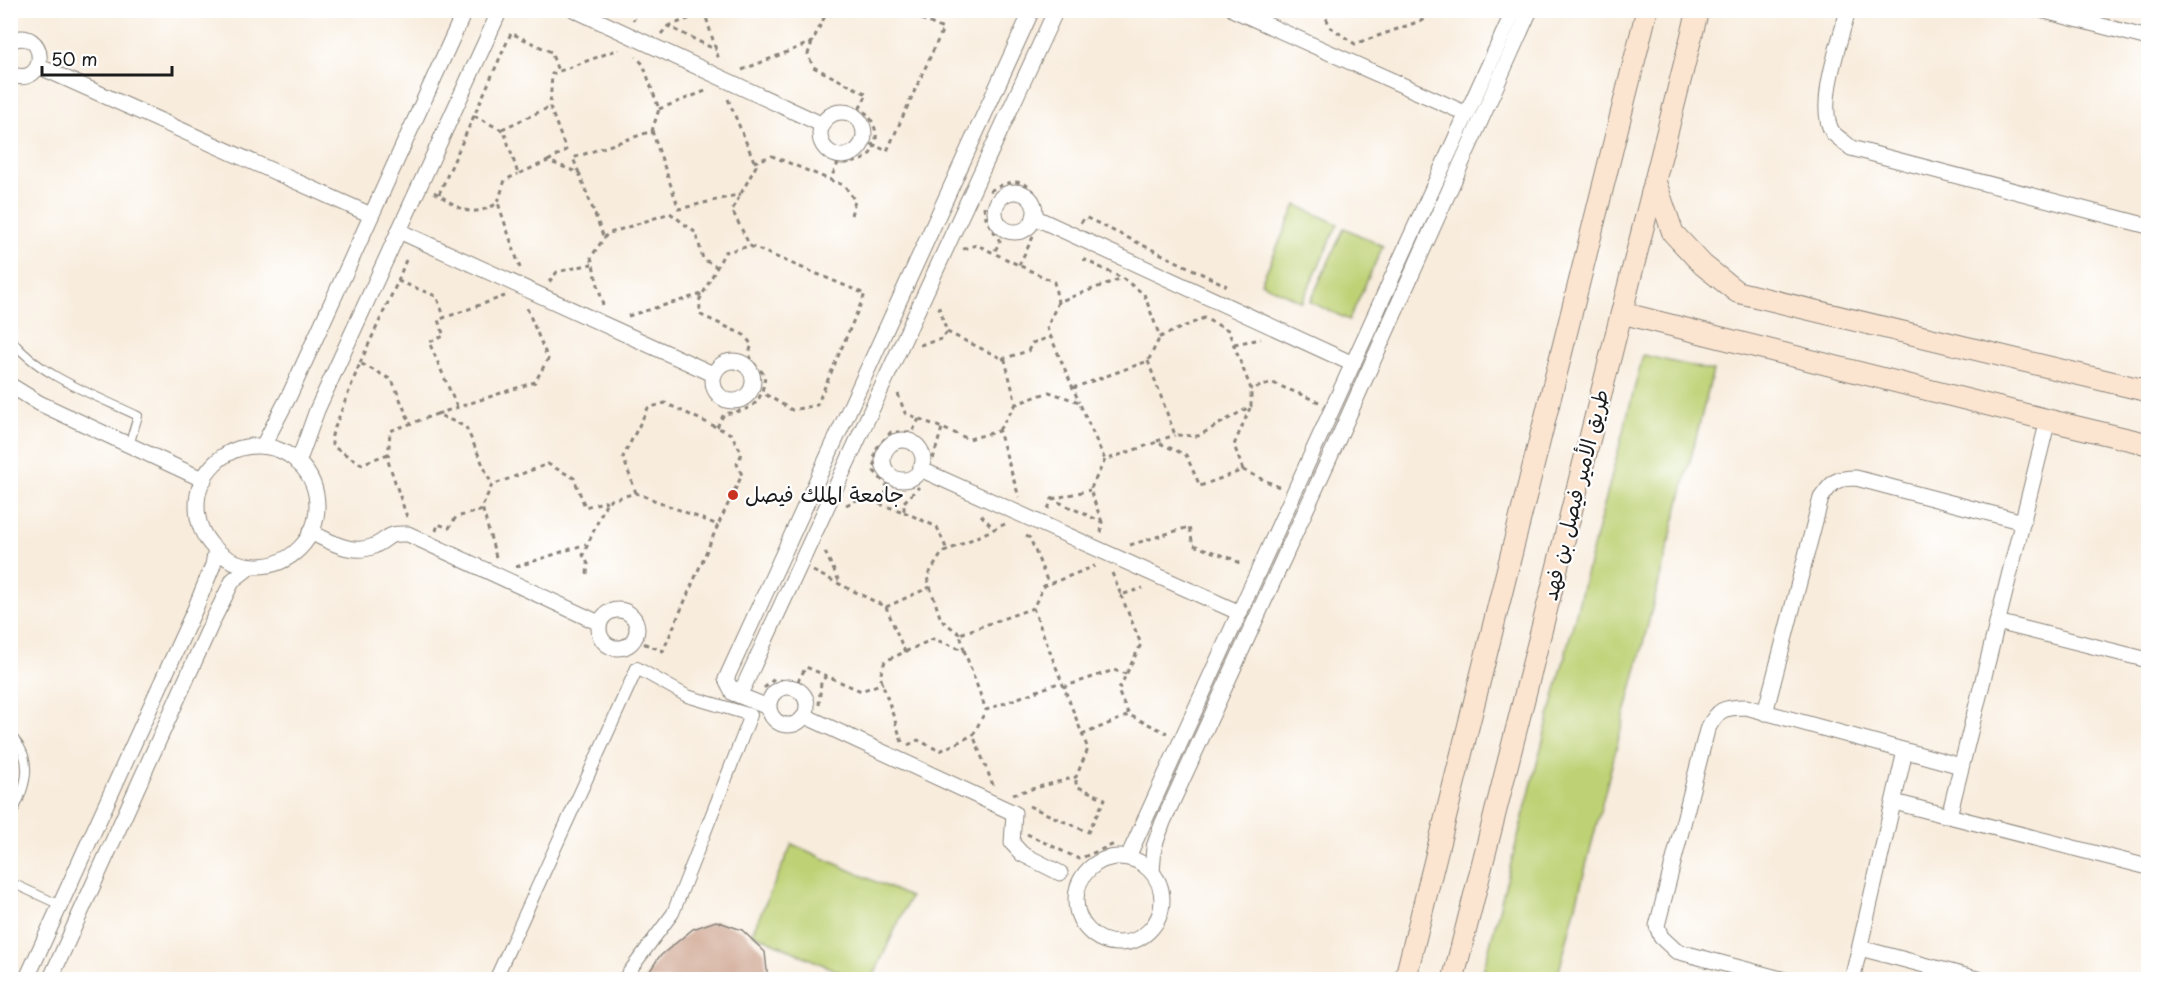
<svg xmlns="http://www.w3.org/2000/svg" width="2159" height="990" font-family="'Playpen Sans','Playpen Sans Arabic',sans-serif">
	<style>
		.green { fill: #bed174; stroke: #6d7648; stroke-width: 1.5 }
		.building { fill: #c89880 }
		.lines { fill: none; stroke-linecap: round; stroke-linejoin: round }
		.service-casing { stroke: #8a847c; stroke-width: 10 }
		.pedestrian-casing { stroke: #8a847c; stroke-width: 14 }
		.minor-casing { stroke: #8a847c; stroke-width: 17 }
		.secondary-casing { stroke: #8a847c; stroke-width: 23 }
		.path { stroke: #8a847c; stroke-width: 3; stroke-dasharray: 4.5 4.5; stroke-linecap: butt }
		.service { stroke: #fff; stroke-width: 8 }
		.pedestrian { stroke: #fff; stroke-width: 12 }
		.minor { stroke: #fff; stroke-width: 15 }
		.secondary { stroke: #fce5d0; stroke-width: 21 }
		.poi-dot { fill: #c8321e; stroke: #fff; stroke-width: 2 }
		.labels { text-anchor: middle; stroke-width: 4.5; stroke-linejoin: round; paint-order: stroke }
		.poi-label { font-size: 21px; fill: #1c1c1c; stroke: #fff; text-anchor: start }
		.street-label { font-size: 21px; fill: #1c1c1c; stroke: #fff }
	</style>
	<rect width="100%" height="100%" fill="#fff"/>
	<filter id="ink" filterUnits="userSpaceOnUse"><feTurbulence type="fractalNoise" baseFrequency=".0167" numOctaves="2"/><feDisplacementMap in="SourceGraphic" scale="12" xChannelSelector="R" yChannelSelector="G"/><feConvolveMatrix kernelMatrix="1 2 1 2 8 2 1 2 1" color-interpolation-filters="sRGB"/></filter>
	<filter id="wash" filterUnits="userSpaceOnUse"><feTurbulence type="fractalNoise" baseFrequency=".008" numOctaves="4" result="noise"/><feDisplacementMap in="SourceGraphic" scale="24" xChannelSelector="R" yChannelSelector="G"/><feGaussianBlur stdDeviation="1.35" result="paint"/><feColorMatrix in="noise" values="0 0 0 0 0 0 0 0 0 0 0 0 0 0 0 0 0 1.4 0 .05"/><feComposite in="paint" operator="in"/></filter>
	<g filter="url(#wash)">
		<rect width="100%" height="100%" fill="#f8ecdc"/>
		<g class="green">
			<polygon points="1296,205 1338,224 1302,302 1261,283"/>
			<polygon points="1344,228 1383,246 1349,320 1310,302"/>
			<polygon points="1643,355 1713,371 1557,979 1481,979"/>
			<polygon points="792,844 910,897 872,979 855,979 752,933"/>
		</g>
		<g id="blocks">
			<polygon class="building" points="716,921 742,930 765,952 768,980 644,980 659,957 693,929"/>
		</g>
	</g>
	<g filter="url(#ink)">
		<use href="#blocks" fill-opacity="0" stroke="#8a847c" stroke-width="1.5"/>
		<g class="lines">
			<g class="service-casing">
				<g id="service">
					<path d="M10 338C37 375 97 396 138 416L129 445"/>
					<path d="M10 735C38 761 24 790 10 819"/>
					<polyline points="10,882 60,905"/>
				</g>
			</g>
			<g class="pedestrian-casing">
				<polyline id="pedestrian" points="495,980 637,668 687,696 751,715 673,913 623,980"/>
			</g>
			<g class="minor-casing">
				<g id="minor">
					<polyline points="575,10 823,125"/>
					<polyline points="1032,10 726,679 733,693 744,686 1056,10"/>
					<polyline points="1234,10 1467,114"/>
					<path d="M1848 10C1841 38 1815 108 1833 133 1838 138 1846 143 1851 148L2148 226"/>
					<polyline points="2041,10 2148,38"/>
					<path d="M10 41C48 24 50 90 10 74"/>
					<polyline points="38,66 371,215"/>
					<circle cx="842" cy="134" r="22"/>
					<circle cx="1015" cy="212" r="20"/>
					<polyline points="1034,217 1353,364"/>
					<polyline points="399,231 713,374"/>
					<circle cx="733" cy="381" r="20"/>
					<polyline points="10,385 39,403 204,480"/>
					<circle cx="903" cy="460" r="20"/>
					<polyline points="263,446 290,394 465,10"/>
					<circle cx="257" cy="506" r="60"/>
					<polyline points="298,463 317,410 500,10"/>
					<polyline points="920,469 1240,613"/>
					<path d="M310 532C330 541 351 556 374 546 391 538 385 533 408 534L599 623"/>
					<circle cx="618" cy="629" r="19"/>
					<polyline points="1997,622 2148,660"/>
					<circle cx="788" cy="706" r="19"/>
					<polyline points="733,693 768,707"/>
					<path d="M1765 713 1821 498C1833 481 1836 478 1856 478L2023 522"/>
					<polyline points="805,716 1014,813 1012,843 1022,854 1060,873"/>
					<polyline points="1894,802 2148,867"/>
					<polyline points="1949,816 2048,420"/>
					<circle cx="1119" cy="900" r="43"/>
					<polyline points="1128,857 1514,10"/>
					<polyline points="1152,872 1154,847 1163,822 1339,437 1530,10"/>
					<polyline points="1860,948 1981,980"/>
					<polyline points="26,980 195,609 213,565 216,549"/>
					<polyline points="50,980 214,618 233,580 251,566"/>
					<path d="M1785 980 1676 951 1661 937 1657 926 1707 730C1718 709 1723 707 1746 707L1961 766"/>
					<polyline points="1852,980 1905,751"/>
				</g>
			</g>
			<g class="secondary-casing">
				<g id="secondary">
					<polyline points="1655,181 1673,233 1703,265 1737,292 2148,391"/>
					<polyline points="1622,313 2048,420 2148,444"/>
					<polyline points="1405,980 1647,10"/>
					<polyline points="1453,980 1698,10"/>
				</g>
			</g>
			<g class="path">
				<polyline points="630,10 634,20"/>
				<polyline points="708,10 706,17 719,60"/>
				<polyline points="815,10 825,17"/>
				<polyline points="1323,10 1330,27 1355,44 1423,20 1427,10"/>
				<polyline points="668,26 708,12"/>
				<polyline points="661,34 668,26 716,50"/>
				<path d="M812 42 808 54 813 67 867 94 860 108C877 119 885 148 862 160 855 163 846 163 838 163L830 180"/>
				<polyline points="742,70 812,42 828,10"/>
				<polyline points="728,99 756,166 732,210 750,246"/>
				<polyline points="659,109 708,90"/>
				<polyline points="474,116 504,131 518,174 548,161 579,173 604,238"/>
				<polyline points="502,129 550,107"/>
				<polyline points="652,131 679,209 741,194"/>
				<polyline points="863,140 887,151 943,29 902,10"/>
				<polyline points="548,161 566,150 550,107 552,74 619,49"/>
				<polyline points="754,162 772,156 845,186 855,201 851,215"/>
				<polyline points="579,173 573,158 652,131 659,109 643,64 636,57"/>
				<path d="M990 191C1012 178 1028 177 1040 202"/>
				<path d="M434 192C461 208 468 220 498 203L520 268"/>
				<polyline points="439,194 511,33 551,52 558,71"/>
				<polyline points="498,202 505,180 518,174"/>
				<path d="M984 206C986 227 992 225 1000 242L994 252"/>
				<polyline points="1081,223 1085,217 1227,286"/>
				<polyline points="963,249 977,245 1054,282 1058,302 1122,278 1144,294 1160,337 1204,318 1228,330 1251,389 1273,383 1319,402"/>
				<polyline points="1083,259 1122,278"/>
				<polyline points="1019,265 1034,235"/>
				<polyline points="398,281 407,257"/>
				<polyline points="549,282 557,272 592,264"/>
				<polyline points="1058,302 1047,328 1079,402"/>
				<polyline points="603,305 591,257 607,234 670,213 696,233 703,259 717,267"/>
				<polyline points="628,316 702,294"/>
				<polyline points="947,332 1005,360 1016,404 1049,392 1079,402 1105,460"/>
				<polyline points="1234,344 1261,339"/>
				<polyline points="920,345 942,339 947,332 938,305"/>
				<polyline points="1002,359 1028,351 1032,343 1051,337"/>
				<polyline points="1148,361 1175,435 1198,436 1251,406 1251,389"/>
				<polyline points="360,363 398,281 436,296 445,318"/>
				<polyline points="1073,388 1148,361 1160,337"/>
				<polyline points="898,394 905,413 969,439 999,431 1019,497"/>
				<polyline points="457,407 429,342 444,336 438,320 505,296"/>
				<polyline points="437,414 535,382 548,359 526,306"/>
				<path d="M717 427 724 414C752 410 762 405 765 375 756 366 745 358 752 345L744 335 701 315 699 301 725 252 750 246 865 294 817 405 792 410 763 393"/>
				<polyline points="999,430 1016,404"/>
				<polyline points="1157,441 1175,435"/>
				<polyline points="388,454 361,464 332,446 332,435 360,363 392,380 410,423"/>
				<polyline points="933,459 942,428"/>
				<polyline points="1243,470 1234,445 1250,408"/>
				<polyline points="636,493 623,457 648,408 665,403 731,434 742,453 737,464 742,475 718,525"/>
				<polyline points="1052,499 1090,490"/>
				<polyline points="880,504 888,487 874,471 875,450 891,432 912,432 919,419"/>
				<polyline points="846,505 861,498 904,512 904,502 919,487"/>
				<polyline points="1048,509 1052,499 1102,522 1101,534"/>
				<polyline points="904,512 937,527 947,550"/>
				<polyline points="981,515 994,529"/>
				<polyline points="407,517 388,461 390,431 437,414 466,427 492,485"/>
				<polyline points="1102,522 1090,490 1105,460 1157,442 1186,455 1200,486 1243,470 1279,487"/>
				<polyline points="436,531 438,524 449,528 456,517 483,510"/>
				<polyline points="1026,536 1030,538 1048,583"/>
				<polyline points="1130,545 1189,527 1193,545 1233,559 1243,565"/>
				<polyline points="825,552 841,585"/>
				<polyline points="496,557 482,507 492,485 548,464 574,478 585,507 607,501"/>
				<polyline points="516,567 586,544"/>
				<polyline points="813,571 886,607 905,652"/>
				<polyline points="1112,573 1121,595 1143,588"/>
				<polyline points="587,574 588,564 583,555 607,501 636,493 718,525 663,651 635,640"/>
				<polyline points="1121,595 1141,644 1118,691 1129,715"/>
				<polyline points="886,607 930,587"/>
				<polyline points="960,634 941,620 927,577 942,553 1005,524"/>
				<polyline points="964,650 960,634 1033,608"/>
				<polyline points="1063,687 1114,670 1126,674"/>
				<polyline points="764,688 773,680 798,681 806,667 861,691 883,683"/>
				<polyline points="819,705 821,682 826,676"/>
				<polyline points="1082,735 1129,715 1167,733"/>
				<polyline points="902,742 880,676 885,661 933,639 964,650 986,710"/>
				<polyline points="908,745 918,740 940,751 973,735"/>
				<polyline points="993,785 973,735 986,710 1061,682"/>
				<polyline points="1013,794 1076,777 1088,749 1033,608 1044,586 1095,566"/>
				<polyline points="1029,806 1088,832 1105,799 1076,786 1076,777"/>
				<polyline points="1027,834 1079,859 1117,843"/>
			</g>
			<use href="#service" class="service"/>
			<use href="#pedestrian" class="pedestrian"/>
			<use href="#minor" class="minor"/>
			<use href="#secondary" class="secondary"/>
		</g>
	</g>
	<circle class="poi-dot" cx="733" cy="495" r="6"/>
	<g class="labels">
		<g class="poi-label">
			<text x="745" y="502">جامعة الملك فيصل</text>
		</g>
		<g class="street-label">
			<text transform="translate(1576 495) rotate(-76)" y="7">طريق الأمير فيصل بن فهد</text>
		</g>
	</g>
	<rect width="2159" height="990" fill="none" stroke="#fff" stroke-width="36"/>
	<path d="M42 66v9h130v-9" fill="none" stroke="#1c1c1c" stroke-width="3"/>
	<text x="51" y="66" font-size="18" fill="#1c1c1c" stroke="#ffffff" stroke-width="4.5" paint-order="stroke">50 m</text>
</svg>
